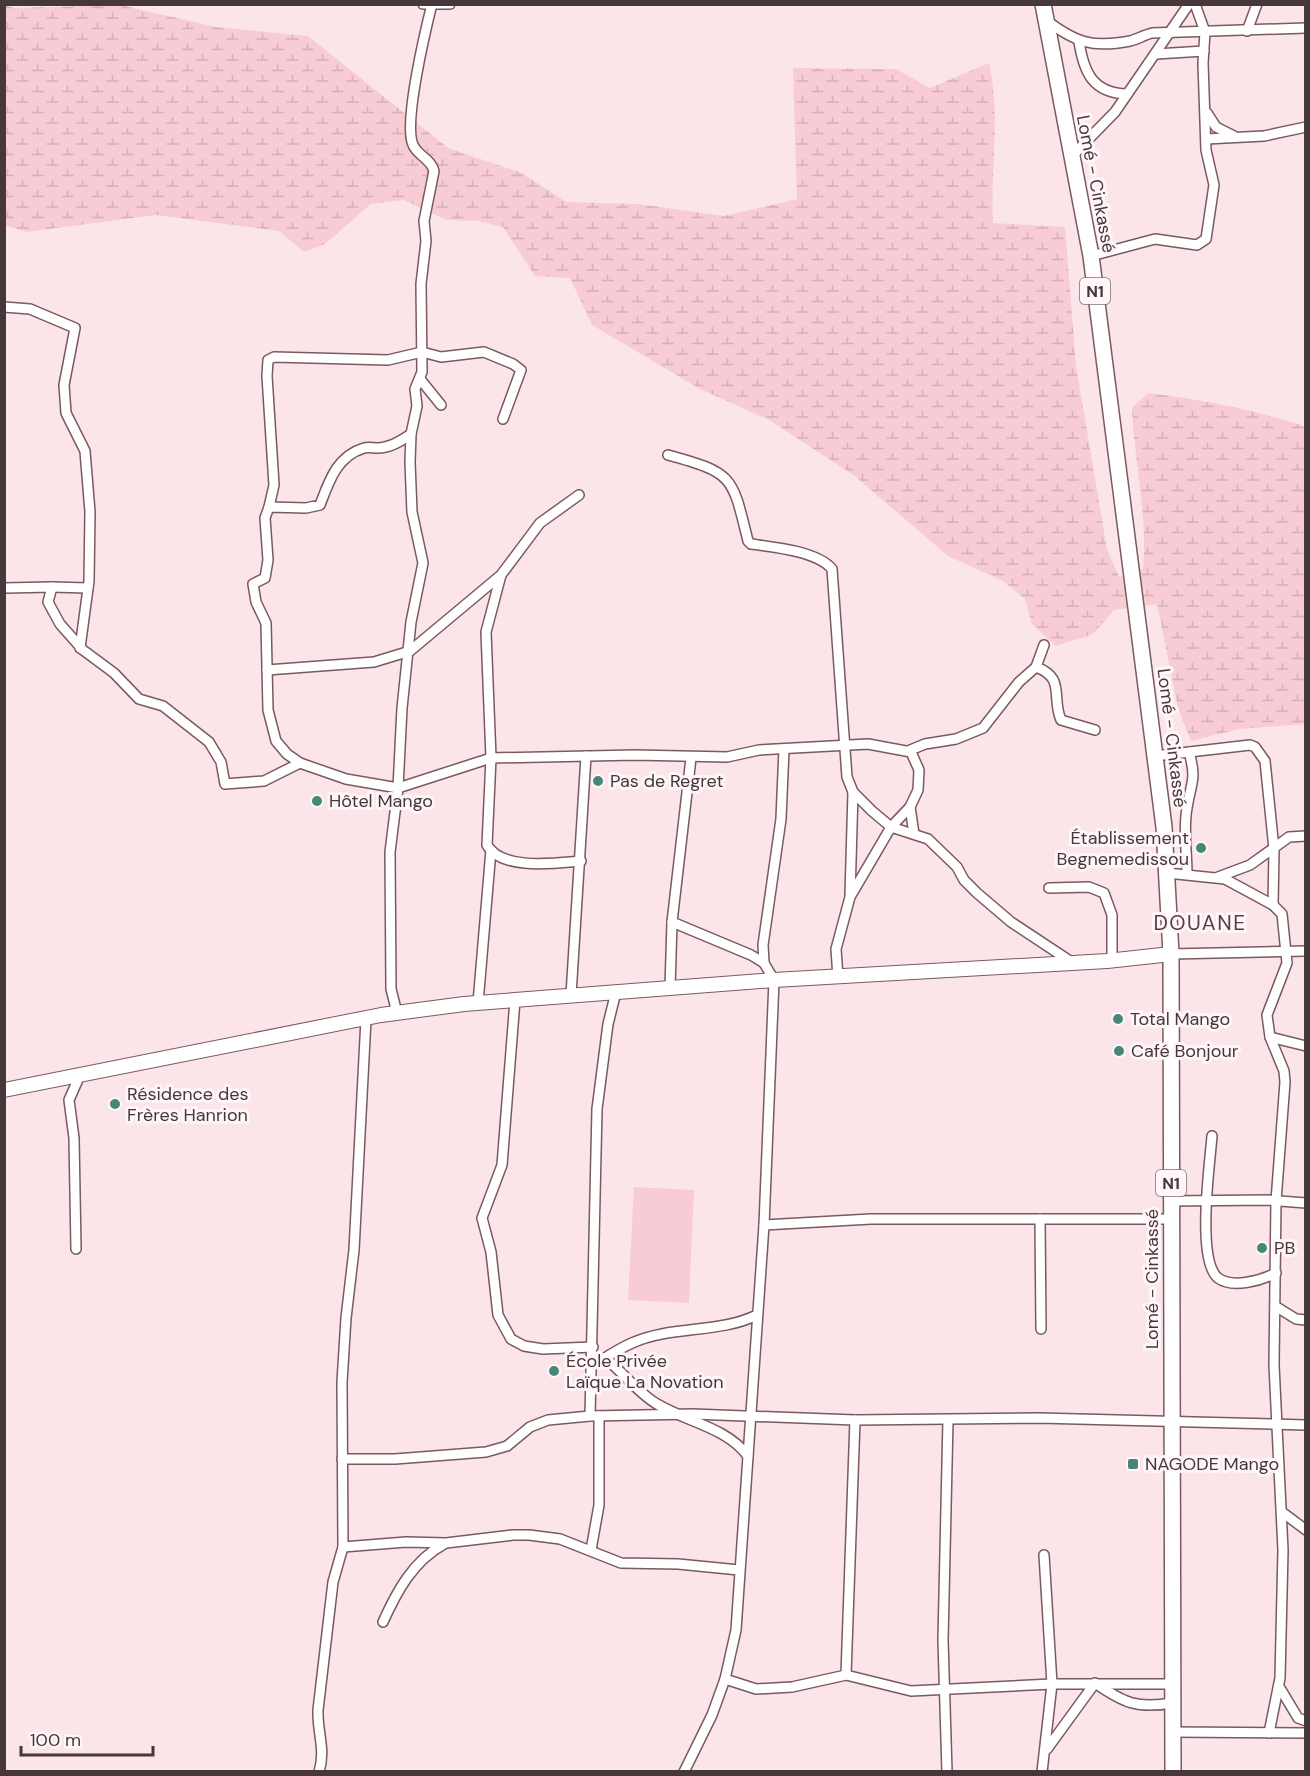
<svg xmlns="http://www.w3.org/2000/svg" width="1310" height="1776" font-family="'DM Sans',sans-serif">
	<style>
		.wetland { fill: url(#wetland-marsh) }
		.garden { fill: #f8ccd4 }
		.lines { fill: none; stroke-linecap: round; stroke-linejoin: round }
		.minor-casing { stroke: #7a595f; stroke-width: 12 }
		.primary-casing { stroke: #7a595f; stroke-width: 16 }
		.trunk-casing { stroke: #7a595f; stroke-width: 18 }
		.minor { stroke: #fff; stroke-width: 9 }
		.primary { stroke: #fff; stroke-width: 14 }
		.trunk { stroke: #fff; stroke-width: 15 }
		.poi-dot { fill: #468778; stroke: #fef6f8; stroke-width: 2 }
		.labels { text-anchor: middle; stroke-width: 6; stroke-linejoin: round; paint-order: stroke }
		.shield { fill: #fef6f8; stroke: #7d7073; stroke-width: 1.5 }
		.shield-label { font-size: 16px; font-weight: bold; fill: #46373a }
		.street-label { font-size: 18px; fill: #46373a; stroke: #fef6f8 }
		.poi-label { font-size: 18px; fill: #46373a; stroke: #fef6f8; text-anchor: start }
		.quarter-label { font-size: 21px; letter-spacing: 1.5px; fill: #5a3b41; stroke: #fef6f8 }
	</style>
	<defs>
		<pattern id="wetland-marsh" width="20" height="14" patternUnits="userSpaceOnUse" patternTransform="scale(1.5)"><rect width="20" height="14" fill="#f8ccd4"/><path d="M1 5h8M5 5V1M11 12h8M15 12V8" fill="none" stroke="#d6b0b7"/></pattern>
	</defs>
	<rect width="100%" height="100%" fill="#fce5e8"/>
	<path class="wetland" d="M5 5 14 8 120 5 216 27 308 36 448 148 522 173 566 202 638 204 724 216 797 199 793 68 896 69 930 88 989 63C1001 119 990 166 993 223L1065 227 1076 366 1107 549 1119 577 1143 569C1148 517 1134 461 1132 408L1148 393C1202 399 1253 410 1305 426V724L1239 729 1191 741 1178 708 1157 604 1114 610 1093 634 1056 646 1032 624 1025 599 1003 581 948 556 852 474 769 420 700 389 592 325 570 278 535 276 503 227 478 221 446 220 404 200 371 204 325 244 304 252 279 231 156 215 26 232 5 225Z"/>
	<polygon class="garden" points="634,1187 694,1190 689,1303 628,1300"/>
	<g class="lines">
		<g class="minor-casing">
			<g id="minor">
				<polyline points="423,4 450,4"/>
				<path d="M1046 20C1076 43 1093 48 1130 41 1138 39 1144 35 1152 33L1306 28"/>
				<polyline points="1247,31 1257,4"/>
				<path d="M1079 42C1084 73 1093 93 1127 94"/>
				<polyline points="1156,54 1204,51"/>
				<polyline points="1207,113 1216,127 1234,136"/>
				<polyline points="1206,139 1264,136 1306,127"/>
				<polyline points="1071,157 1115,112 1189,4"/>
				<polyline points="1091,256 1155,239 1197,245 1206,239 1214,185 1206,150 1203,63 1205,32 1195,4"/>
				<polyline points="4,307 30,309 75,328 64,385 66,413 85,451 90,512 89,581 80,648"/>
				<polyline points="420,379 441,405"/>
				<path d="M411 434C401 441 390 448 378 448 373 448 368 447 364 448 337 456 329 481 320 505L306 508 269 507 265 518 268 560 265 578 253 584 256 602 266 623 268 710 276 741 287 754 300 763 346 779 398 788 491 758 635 755 727 757 759 750 868 744 911 752 919 770 918 790 910 807 891 827 850 897 836 949 838 977"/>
				<path d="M668 455C734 473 732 476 748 541L751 544C773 547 817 551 832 569L847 777 853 792 872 811 891 827 928 839 957 867 964 880 977 893 1011 922 1073 963"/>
				<path d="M579 495 540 523 501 575 486 632 491 758 487 845C502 871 556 863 581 861"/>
				<polyline points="269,507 274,485 267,376 268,360 274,357 388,360 422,352 441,357 484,352 513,364 521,370 503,419"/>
				<polyline points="52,587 88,588"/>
				<polyline points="4,588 52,587 48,602 60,624 83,650 114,673 139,699 163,706 209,742 221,762 225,784 264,781 300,763"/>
				<path d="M1036 667C1066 678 1051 697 1061 720L1095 730"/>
				<polyline points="267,670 374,662 410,651 501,575"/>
				<polyline points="908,751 925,744 956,739 983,728 1019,682 1036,667 1044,645"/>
				<polyline points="1155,756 1250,745 1255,747 1265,761 1274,849 1273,905"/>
				<polyline points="910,807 914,834"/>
				<polyline points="1167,873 1225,879 1273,905 1282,914 1287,963 1267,1015 1270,1037 1284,1071 1285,1082 1276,1201 1274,1365 1283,1550 1280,1678 1269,1733"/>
				<path d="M1187 874C1187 853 1183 829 1187 808 1191 782 1197 780 1189 752"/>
				<polyline points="1218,877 1250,865 1289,837 1306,836"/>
				<polyline points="1049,888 1089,887 1104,893 1112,915 1112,961"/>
				<polyline points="850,895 853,792"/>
				<polyline points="672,922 751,955 764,963 774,980 764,1225 736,1630 725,1679 712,1715 684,1772"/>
				<polyline points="1171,954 1306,951"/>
				<polyline points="764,963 763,945 781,819 784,749"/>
				<polyline points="670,988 672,922 691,758"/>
				<polyline points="571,995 586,756"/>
				<polyline points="515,1000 502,1165 482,1218 491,1252 498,1315 511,1339 524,1346 543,1349 593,1347"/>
				<polyline points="478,1003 491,850"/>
				<path d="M397 1013 391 989 390 852 398 788 402 708 411 622 423 563 412 512 410 462 411 434 417 406 415 389 422 372 421 284 426 241 424 221 434 171C431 158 415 155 412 142 405 117 425 32 432 4"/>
				<polyline points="1270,1037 1306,1046"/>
				<path d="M1212 1136C1210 1163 1196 1260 1218 1278 1233 1289 1262 1280 1276 1273"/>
				<polyline points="1171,1201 1268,1200 1306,1203"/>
				<polyline points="1040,1219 1041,1329"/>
				<polyline points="764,1225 871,1219 1172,1219"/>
				<polyline points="76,1249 74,1138 69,1100 80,1075"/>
				<polyline points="1275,1306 1296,1319 1306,1320"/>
				<path d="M605 1358C623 1372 638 1393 657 1404 687 1422 726 1427 748 1456"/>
				<path d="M592 1366C605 1358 618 1349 632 1343 672 1325 718 1334 757 1315"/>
				<polyline points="590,1416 597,1109 608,1024 616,992"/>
				<polyline points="342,1459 395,1459 486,1452 507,1446 530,1427 548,1420 590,1416 693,1414 855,1420 1039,1418 1306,1425"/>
				<polyline points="1282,1512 1306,1530"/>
				<polyline points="343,1547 406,1542 446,1543 513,1535 529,1535 560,1539 621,1563 678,1564 739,1570"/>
				<polyline points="591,1550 599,1505 599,1416"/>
				<path d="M383 1622C397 1591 413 1561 444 1544"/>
				<polyline points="846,1675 855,1420"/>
				<polyline points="725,1679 756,1689 792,1687 846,1675 911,1691 1052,1684 1172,1684"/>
				<polyline points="1280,1688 1298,1718 1306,1721"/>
				<polyline points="1173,1732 1306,1733"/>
				<path d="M1047 1749 1095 1683C1124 1703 1137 1709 1172 1703"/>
				<path d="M319 1772C326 1749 317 1732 318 1710L333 1582 343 1547 342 1382 346 1318 354 1250 366 1019"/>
				<polyline points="947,1772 943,1640 948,1420"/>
				<polyline points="1042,1772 1052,1684 1044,1555"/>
			</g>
		</g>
		<g class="primary-casing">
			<polyline id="primary" points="4,1090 381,1015 464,1004 774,980 1107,961 1171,954"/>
		</g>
		<g class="trunk-casing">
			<polyline id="trunk" points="1043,4 1091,256 1164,827 1171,954 1173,1772"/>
		</g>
		<use href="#minor" class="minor"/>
		<use href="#primary" class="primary"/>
		<use href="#trunk" class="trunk"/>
	</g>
	<g class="poi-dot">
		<circle cx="598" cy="781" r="6"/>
		<circle cx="317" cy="801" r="6"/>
		<circle cx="1201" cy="848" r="6"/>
		<circle cx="1118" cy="1019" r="6"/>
		<circle cx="1119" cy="1051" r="6"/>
		<circle cx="115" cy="1104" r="6"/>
		<circle cx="1262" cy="1248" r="6"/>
		<circle cx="554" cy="1371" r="6"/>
		<rect x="1127" y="1458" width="12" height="12" rx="3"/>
	</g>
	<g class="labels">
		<g class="shield">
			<rect x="1080" y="278" width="30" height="26" rx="4.5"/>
			<rect x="1156" y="1170" width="30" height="26" rx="4.5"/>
		</g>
		<g class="shield-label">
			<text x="1095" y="297">N1</text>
			<text x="1171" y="1189">N1</text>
		</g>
		<g class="street-label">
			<text transform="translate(1096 184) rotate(79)" y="6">Lomé - Cinkassé</text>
			<text transform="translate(1172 738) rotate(83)" y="6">Lomé - Cinkassé</text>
			<text transform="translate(1152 1279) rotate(-90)" y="6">Lomé - Cinkassé</text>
		</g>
		<g class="poi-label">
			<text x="610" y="787">Pas de Regret</text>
			<text x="329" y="807">Hôtel Mango</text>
			<text x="1189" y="844" text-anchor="end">Établissement<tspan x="1189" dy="21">Begnemedissou</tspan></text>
			<text x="1130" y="1025">Total Mango</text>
			<text x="1131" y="1057">Café Bonjour</text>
			<text x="127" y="1100">Résidence des<tspan x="127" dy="21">Frères Hanrion</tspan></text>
			<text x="1274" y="1254">PB</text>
			<text x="566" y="1367">École Privée<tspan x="566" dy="21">Laïque La Novation</tspan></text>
			<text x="1145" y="1470">NAGODE Mango</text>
		</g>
		<g class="quarter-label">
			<text x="1200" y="930">DOUANE</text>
		</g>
	</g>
	<rect width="1310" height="1776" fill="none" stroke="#46373a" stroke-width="12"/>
	<path d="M21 1746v9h132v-9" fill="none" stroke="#46373a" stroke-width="3"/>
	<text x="30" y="1746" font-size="18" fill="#46373a" stroke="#fef6f8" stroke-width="4.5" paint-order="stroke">100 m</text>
</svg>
